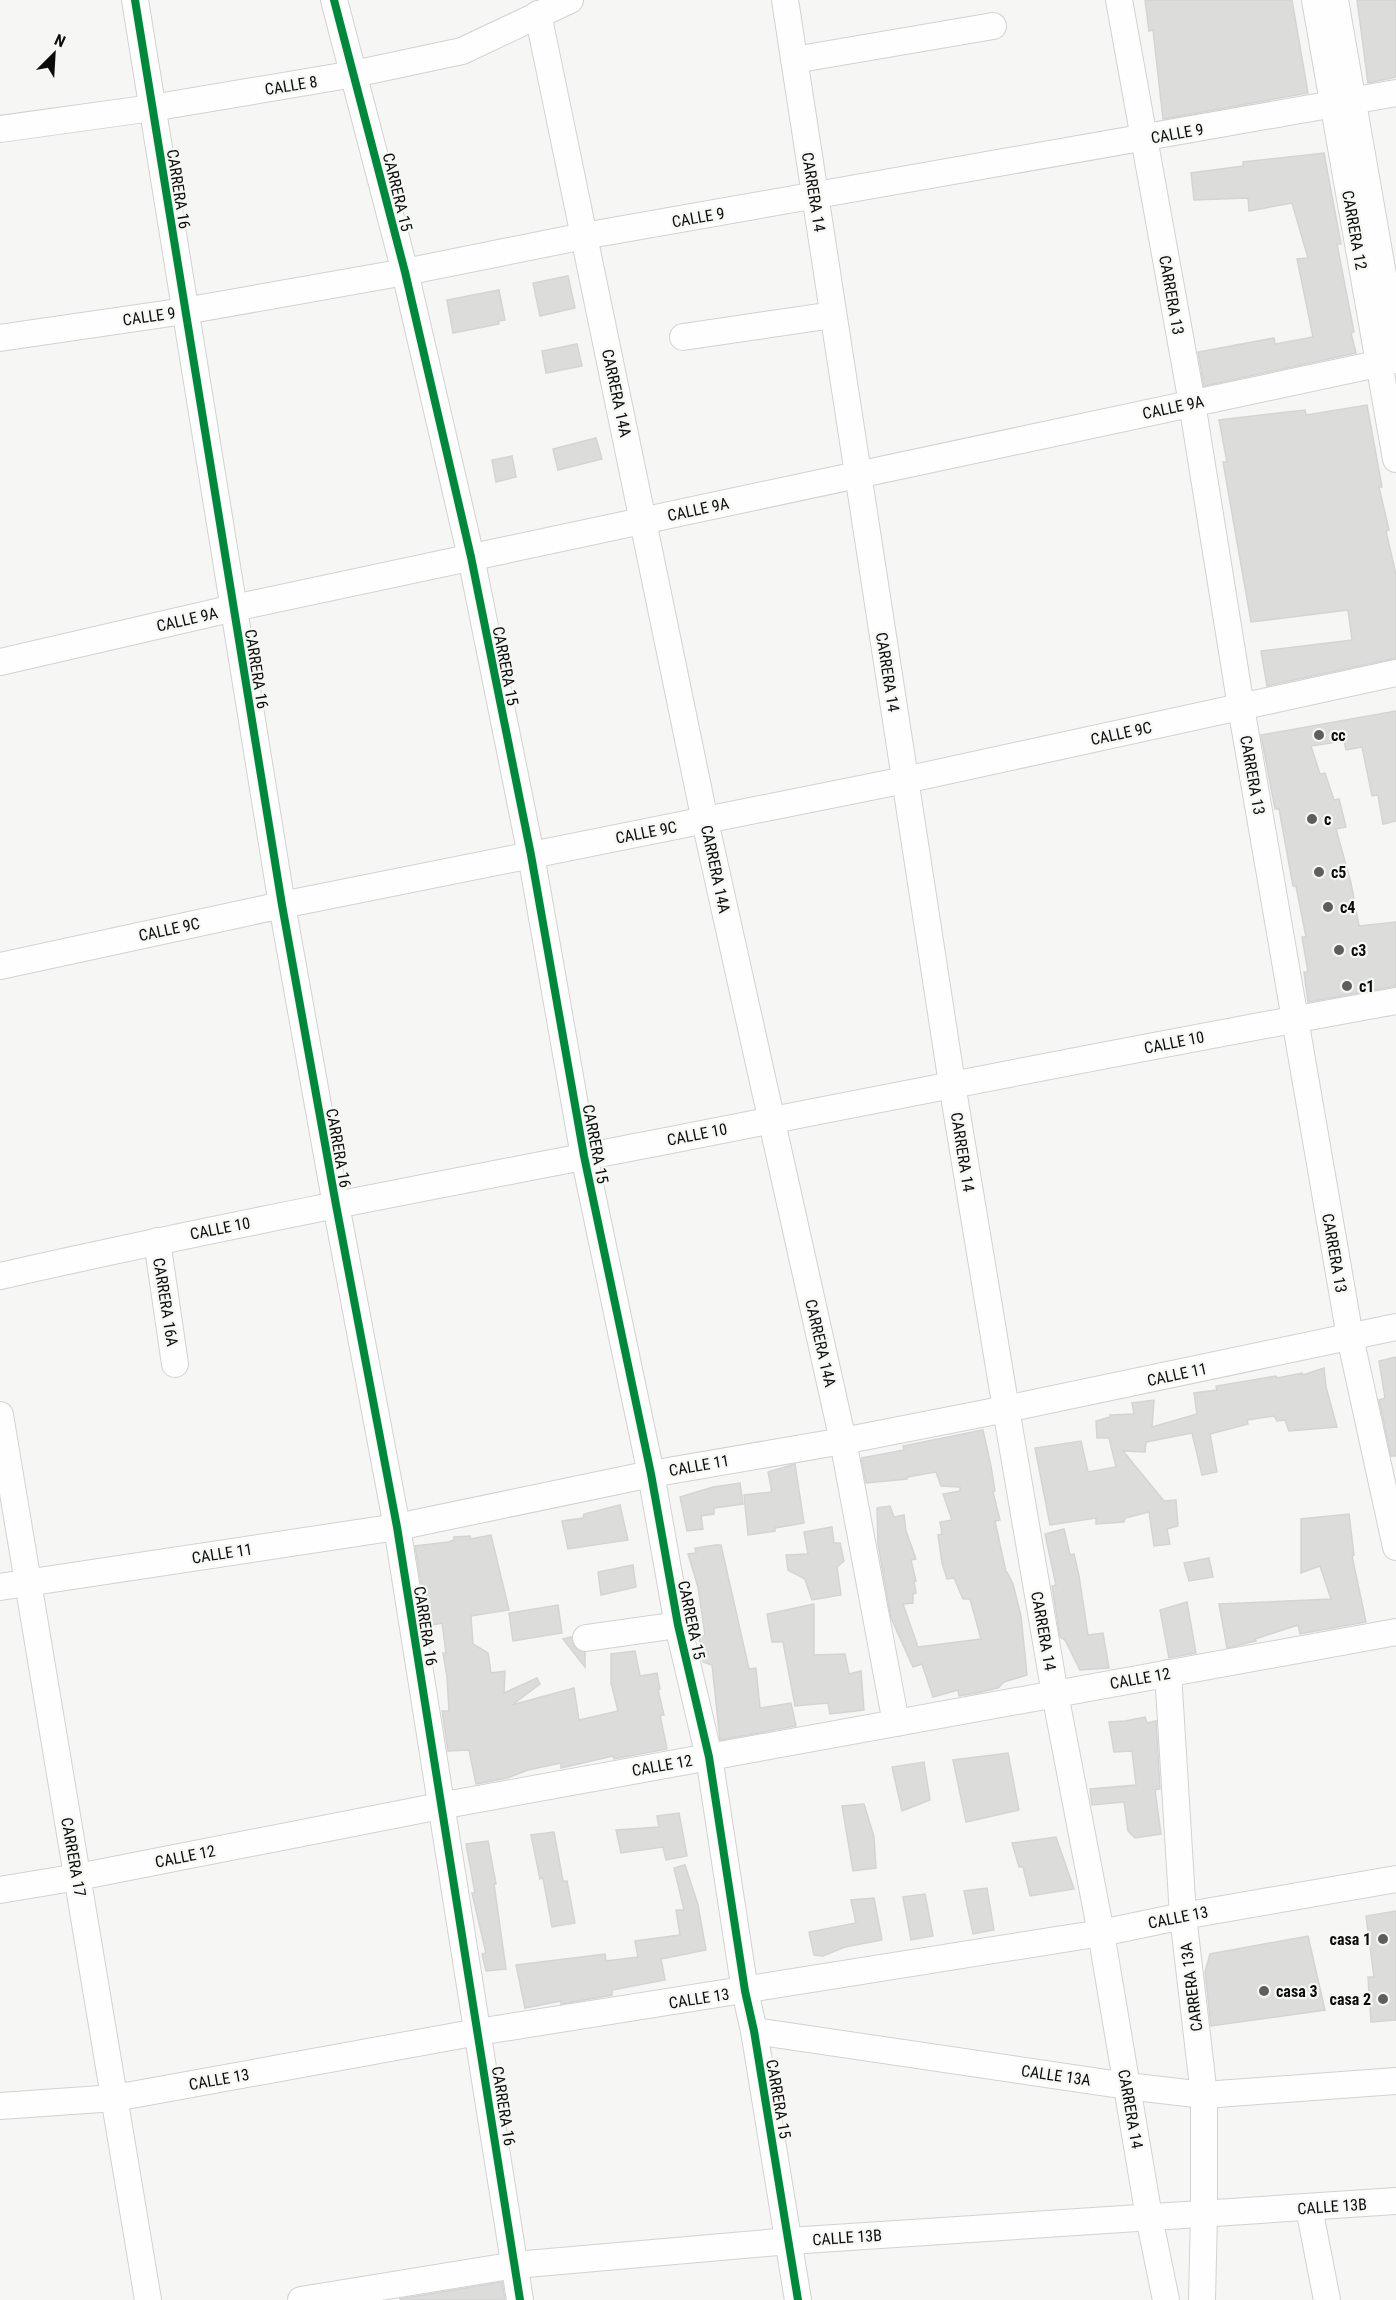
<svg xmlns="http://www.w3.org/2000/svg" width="1396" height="2300" font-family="'Roboto Condensed',sans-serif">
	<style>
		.building { fill: #dcdddb; stroke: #d4d5d3; stroke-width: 1.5 }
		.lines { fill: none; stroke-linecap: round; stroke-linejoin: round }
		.minor-casing { stroke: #d1d2d1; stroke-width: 28 }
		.minor { stroke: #fefefe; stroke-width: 26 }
		.cycleway-casing { stroke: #f6f8f4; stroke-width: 11 }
		.cycleway { stroke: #00873e; stroke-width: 8 }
		.poi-dot { fill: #5e5f5d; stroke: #f6f8f4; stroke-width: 2 }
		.labels { text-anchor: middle; stroke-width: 4.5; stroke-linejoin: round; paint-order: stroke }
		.street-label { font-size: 16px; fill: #0c0d0b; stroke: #f6f8f4 }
		.poi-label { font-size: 16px; font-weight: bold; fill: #0c0d0b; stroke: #f6f8f4; text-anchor: start }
	</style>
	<rect width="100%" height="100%" fill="#f6f7f5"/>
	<g class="building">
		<polygon points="1145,0 1292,0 1308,93 1163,119 1153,30 1149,31"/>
		<polygon points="1357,0 1396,0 1396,77 1368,83"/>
		<polygon points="1324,153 1341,244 1337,244 1354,332 1351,333 1356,353 1204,386 1198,352 1274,338 1275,344 1313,337 1297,259 1308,258 1292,203 1249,211 1248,198 1194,200 1191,173 1243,166 1243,162"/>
		<polygon points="568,276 575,308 540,316 533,283"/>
		<polygon points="499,290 505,320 498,321 499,324 453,333 447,300"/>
		<polygon points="577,344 582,366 546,373 542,351"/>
		<polygon points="1367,405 1382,487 1379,487 1389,530 1386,531 1396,575 1396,658 1267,686 1261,651 1352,640 1348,610 1251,622 1223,462 1227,462 1219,420 1305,410 1306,415"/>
		<polygon points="596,438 602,459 558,470 553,449"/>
		<polygon points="512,456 516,477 496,482 492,460"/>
		<polygon points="1396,711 1396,821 1383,824 1378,795 1372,796 1362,747 1346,750 1344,741 1311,746 1320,774 1325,773 1334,800 1339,799 1346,827 1336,829 1351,883 1359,926 1396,922 1396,986 1308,1002 1304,972 1308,972 1302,937 1306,937 1296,886 1293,886 1279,809 1275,809 1261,735"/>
		<polygon points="1396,1357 1396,1456 1391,1456 1379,1400 1385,1398 1379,1361"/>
		<polygon points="1324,1368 1326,1387 1337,1427 1289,1431 1285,1420 1277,1421 1274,1416 1247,1420 1248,1424 1210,1434 1217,1472 1202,1475 1192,1433 1146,1442 1145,1452 1123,1451 1164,1501 1176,1500 1178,1526 1167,1529 1170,1544 1154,1546 1149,1512 1125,1518 1124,1522 1096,1524 1096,1518 1050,1525 1035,1448 1081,1441 1088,1472 1116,1467 1109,1438 1097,1438 1096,1421 1110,1417 1110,1415 1134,1414 1132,1403 1154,1400 1152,1427 1197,1414 1194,1393 1217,1390 1216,1386 1276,1376 1277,1378 1302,1373 1303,1375"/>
		<polygon points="983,1430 991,1466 995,1491 993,1492 1000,1520 995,1521 1006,1572 1007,1572 1013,1584 1021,1616 1027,1675 1004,1682 998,1688 977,1693 959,1696 958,1690 933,1697 922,1664 913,1667 891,1618 878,1544 877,1508 890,1506 894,1517 904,1515 906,1531 916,1559 911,1560 916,1581 914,1581 916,1593 913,1594 913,1603 903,1604 918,1647 981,1639 970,1599 963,1599 954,1578 947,1579 942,1563 938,1535 942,1534 940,1522 952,1520 943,1494 960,1491 960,1487 941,1486 936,1472 907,1477 907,1479 866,1483 861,1458 904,1450 903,1446"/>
		<polygon points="795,1464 804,1523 775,1528 775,1531 748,1535 744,1495 772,1492 768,1472"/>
		<polygon points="740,1483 743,1504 714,1508 714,1514 701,1516 703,1529 687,1531 680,1497 713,1487"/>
		<polygon points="620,1505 628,1540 568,1549 562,1521 583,1518 584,1514"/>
		<polygon points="1349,1514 1354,1555 1352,1556 1366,1622 1300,1634 1298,1625 1255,1639 1256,1641 1227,1648 1219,1604 1331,1599 1320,1566 1301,1573 1301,1519"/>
		<polygon points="832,1527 834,1543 840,1543 844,1561 837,1567 841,1595 812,1600 805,1579 788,1570 786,1555 808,1554 804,1532"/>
		<polygon points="1064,1529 1070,1555 1074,1554 1079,1576 1088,1635 1103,1633 1109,1668 1080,1670 1065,1640 1060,1637 1052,1586 1056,1585 1045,1534"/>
		<polygon points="491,1535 509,1610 471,1616 473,1644 488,1653 491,1673 505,1671 504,1693 537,1678 540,1684 512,1705 574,1688 579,1720 618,1711 611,1683 611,1654 635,1651 640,1676 657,1673 660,1689 658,1690 664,1715 660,1715 667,1749 614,1759 613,1756 561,1768 561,1763 528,1770 507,1778 476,1784 469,1750 448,1751 442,1711 449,1711 447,1677 443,1653 446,1653 442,1623 428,1626 415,1546 448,1542 454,1540 454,1537 470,1536 470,1539"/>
		<polygon points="715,1545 721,1545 749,1669 756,1668 760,1708 791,1703 796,1726 720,1740 712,1665 703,1662 699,1637 705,1635 698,1587 688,1554 696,1553 695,1548"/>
		<polygon points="1209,1558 1213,1577 1189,1581 1184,1563"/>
		<polygon points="633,1565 636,1587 601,1595 598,1572"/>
		<polygon points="1187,1602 1196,1653 1169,1658 1160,1610"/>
		<polygon points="814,1604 814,1655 845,1654 849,1674 861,1671 864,1710 830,1714 828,1703 795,1706 783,1642 772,1642 767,1614"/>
		<polygon points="558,1605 562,1633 513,1641 509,1613"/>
		<polygon points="571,1637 575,1648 585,1652 585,1667 563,1639"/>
		<polygon points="1145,1717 1147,1723 1156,1721 1160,1789 1155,1790 1161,1834 1135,1838 1128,1831 1124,1802 1092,1805 1090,1789 1136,1785 1132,1751 1114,1752 1109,1722 1125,1721"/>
		<polygon points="1008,1753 1019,1810 966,1822 953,1760"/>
		<polygon points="924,1762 930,1800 902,1811 892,1767"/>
		<polygon points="864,1804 874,1837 876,1868 853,1871 842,1806"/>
		<polygon points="679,1813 687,1856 666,1860 663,1847 621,1853 616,1830 659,1827 657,1816"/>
		<polygon points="554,1832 563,1881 567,1881 575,1923 552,1927 543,1878 540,1879 531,1835"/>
		<polygon points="1056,1837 1074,1889 1030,1896 1023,1867 1019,1867 1012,1843"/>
		<polygon points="488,1841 496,1884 494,1884 506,1969 486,1971 482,1954 486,1953 472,1893 475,1893 466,1844"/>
		<polygon points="685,1865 698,1905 706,1950 661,1959 665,1980 612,1990 612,1995 561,2004 561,2001 525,2008 516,1965 605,1954 606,1961 638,1957 635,1941 680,1935 676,1910 684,1910 674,1868"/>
		<polygon points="987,1888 994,1930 973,1934 964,1891"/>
		<polygon points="925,1894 933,1936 911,1940 903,1897"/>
		<polygon points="874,1898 882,1940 845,1947 823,1956 814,1955 809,1932 856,1923 851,1900"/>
		<polygon points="1396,1911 1396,2020 1371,2022 1368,1977 1374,1977 1366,1916"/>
		<polygon points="1308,1936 1325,2010 1211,2026 1205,1972 1210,1954"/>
		<polygon points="502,2282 505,2300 400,2300 400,2299"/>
	</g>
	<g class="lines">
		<g class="minor-casing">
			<g id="minor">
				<polyline points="135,0 282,905 336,1205 397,1527 520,2300"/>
				<polyline points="334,0 405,272 471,557 531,855 584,1156 651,1474 678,1625 709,1757 745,1991 754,2031 798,2300"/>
				<polyline points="785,0 952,1084 1006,1409 1055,1694 1101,1933 1149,2217 1166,2300"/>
				<polyline points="1119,0 1192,403 1241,707 1350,1337 1396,1547"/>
				<polyline points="1315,0 1396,459"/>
				<polyline points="1335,0 1396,349"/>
				<polyline points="538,14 705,821 843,1441 896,1723"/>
				<polyline points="794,60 993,26"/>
				<polyline points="0,129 152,108 354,74 462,51 570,0"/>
				<polyline points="683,337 833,315"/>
				<polyline points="0,338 185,311 405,272 584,236 1396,93"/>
				<polyline points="0,662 234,608 1396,360"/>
				<polyline points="0,966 282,905 905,780 1396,673"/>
				<polyline points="157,1241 175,1364"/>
				<path d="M0 1276C221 1226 443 1184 666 1141 909 1093 1152 1045 1396 1001"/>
				<polyline points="0,1415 148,2300"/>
				<polyline points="0,1587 397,1527 651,1474 843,1441 1006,1409 1396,1327"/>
				<polyline points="586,1638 678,1625"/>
				<polyline points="1168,1673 1183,1916 1204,2095 1204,2214 1202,2300"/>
				<polyline points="0,1890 78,1877 440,1806 1396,1632"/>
				<polyline points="754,2031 1127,2086 1204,2095 1396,2081"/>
				<polyline points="0,2106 115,2098 478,2032 1101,1933 1183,1916 1396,1879"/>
				<polyline points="1309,2208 1327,2300"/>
				<polyline points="301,2300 515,2265 789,2241 1396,2201"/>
			</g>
		</g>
		<use href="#minor" class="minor"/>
		<g class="cycleway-casing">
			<g id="cycleway">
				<polyline points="135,0 282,905 336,1205 397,1527 520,2300"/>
				<polyline points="334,0 405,272 471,557 531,855 584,1156 651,1474 678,1625 709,1757 745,1991 754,2031 798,2300"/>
			</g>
		</g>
		<use href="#cycleway" class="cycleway"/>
	</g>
	<g class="poi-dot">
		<circle cx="1319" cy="735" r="6"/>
		<circle cx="1312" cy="819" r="6"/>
		<circle cx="1319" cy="872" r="6"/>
		<circle cx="1328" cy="907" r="6"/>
		<circle cx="1339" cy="950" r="6"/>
		<circle cx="1347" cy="986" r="6"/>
		<circle cx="1383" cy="1939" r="6"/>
		<circle cx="1264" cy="1991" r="6"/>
		<circle cx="1383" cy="1999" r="6"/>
	</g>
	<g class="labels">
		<g class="street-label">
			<text transform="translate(291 85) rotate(-9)" y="6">CALLE 8</text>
			<text transform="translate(1177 133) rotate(-10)" y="6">CALLE 9</text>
			<text transform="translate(179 189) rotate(81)" y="6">CARRERA 16</text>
			<text transform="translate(398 192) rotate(76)" y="6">CARRERA 15</text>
			<text transform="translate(814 192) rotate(81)" y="6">CARRERA 14</text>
			<text transform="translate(698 217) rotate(-10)" y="6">CALLE 9</text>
			<text transform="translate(1355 230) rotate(80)" y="6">CARRERA 12</text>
			<text transform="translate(1172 295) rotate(80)" y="6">CARRERA 13</text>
			<text transform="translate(149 316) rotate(-8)" y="6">CALLE 9</text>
			<text transform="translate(617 393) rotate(78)" y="6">CARRERA 14A</text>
			<text transform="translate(1173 407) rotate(-12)" y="6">CALLE 9A</text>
			<text transform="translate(698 509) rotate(-12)" y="6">CALLE 9A</text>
			<text transform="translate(187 619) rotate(-13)" y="6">CALLE 9A</text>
			<text transform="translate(506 666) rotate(79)" y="6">CARRERA 15</text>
			<text transform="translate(257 669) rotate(81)" y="6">CARRERA 16</text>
			<text transform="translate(888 672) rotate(81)" y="6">CARRERA 14</text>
			<text transform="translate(1121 733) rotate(-12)" y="6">CALLE 9C</text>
			<text transform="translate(1253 775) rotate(80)" y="6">CARRERA 13</text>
			<text transform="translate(646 832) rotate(-11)" y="6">CALLE 9C</text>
			<text transform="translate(716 869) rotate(78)" y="6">CARRERA 14A</text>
			<text transform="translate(169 929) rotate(-12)" y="6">CALLE 9C</text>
			<text transform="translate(1174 1042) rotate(-11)" y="6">CALLE 10</text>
			<text transform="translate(697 1134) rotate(-11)" y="6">CALLE 10</text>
			<text transform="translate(596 1144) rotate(79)" y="6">CARRERA 15</text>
			<text transform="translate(339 1148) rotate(80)" y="6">CARRERA 16</text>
			<text transform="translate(963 1152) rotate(81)" y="6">CARRERA 14</text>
			<text transform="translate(220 1228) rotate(-11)" y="6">CALLE 10</text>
			<text transform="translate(1335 1253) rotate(80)" y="6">CARRERA 13</text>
			<text transform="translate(166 1302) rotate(81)" y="6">CARRERA 16A</text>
			<text transform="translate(821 1343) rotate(77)" y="6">CARRERA 14A</text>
			<text transform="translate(1177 1374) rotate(-12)" y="6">CALLE 11</text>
			<text transform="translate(699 1465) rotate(-10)" y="6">CALLE 11</text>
			<text transform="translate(222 1553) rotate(-9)" y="6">CALLE 11</text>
			<text transform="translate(692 1620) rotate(78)" y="6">CARRERA 15</text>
			<text transform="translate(426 1626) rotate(81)" y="6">CARRERA 16</text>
			<text transform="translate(1044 1631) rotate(80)" y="6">CARRERA 14</text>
			<text transform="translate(1140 1678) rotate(-10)" y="6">CALLE 12</text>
			<text transform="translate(662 1765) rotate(-10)" y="6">CALLE 12</text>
			<text transform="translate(185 1856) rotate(-11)" y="6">CALLE 12</text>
			<text transform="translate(74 1857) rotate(80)" y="6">CARRERA 17</text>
			<text transform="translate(1178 1917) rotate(-11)" y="6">CALLE 13</text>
			<text transform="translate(1191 1987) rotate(-97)" y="6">CARRERA 13A</text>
			<text transform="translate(699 1998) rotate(-9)" y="6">CALLE 13</text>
			<text transform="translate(1056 2075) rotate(8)" y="6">CALLE 13A</text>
			<text transform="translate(219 2079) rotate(-10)" y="6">CALLE 13</text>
			<text transform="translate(779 2099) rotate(80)" y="6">CARRERA 15</text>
			<text transform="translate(504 2106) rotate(81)" y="6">CARRERA 16</text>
			<text transform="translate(1131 2109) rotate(80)" y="6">CARRERA 14</text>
			<text transform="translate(1332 2206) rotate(-4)" y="6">CALLE 13B</text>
			<text transform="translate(847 2237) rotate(-4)" y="6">CALLE 13B</text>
		</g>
		<g class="poi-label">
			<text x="1331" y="741">cc</text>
			<text x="1324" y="825">c</text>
			<text x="1331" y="878">c5</text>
			<text x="1340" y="913">c4</text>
			<text x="1351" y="956">c3</text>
			<text x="1359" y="992">c1</text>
			<text x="1371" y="1945" text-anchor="end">casa 1</text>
			<text x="1276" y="1997">casa 3</text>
			<text x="1371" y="2005" text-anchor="end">casa 2</text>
		</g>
	</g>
	<g transform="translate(54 54) rotate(24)" stroke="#f6f8f4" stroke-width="4.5" paint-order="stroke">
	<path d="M0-4.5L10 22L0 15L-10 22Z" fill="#0c0d0b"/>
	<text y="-9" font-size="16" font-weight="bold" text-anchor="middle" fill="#0c0d0b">N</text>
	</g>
</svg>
